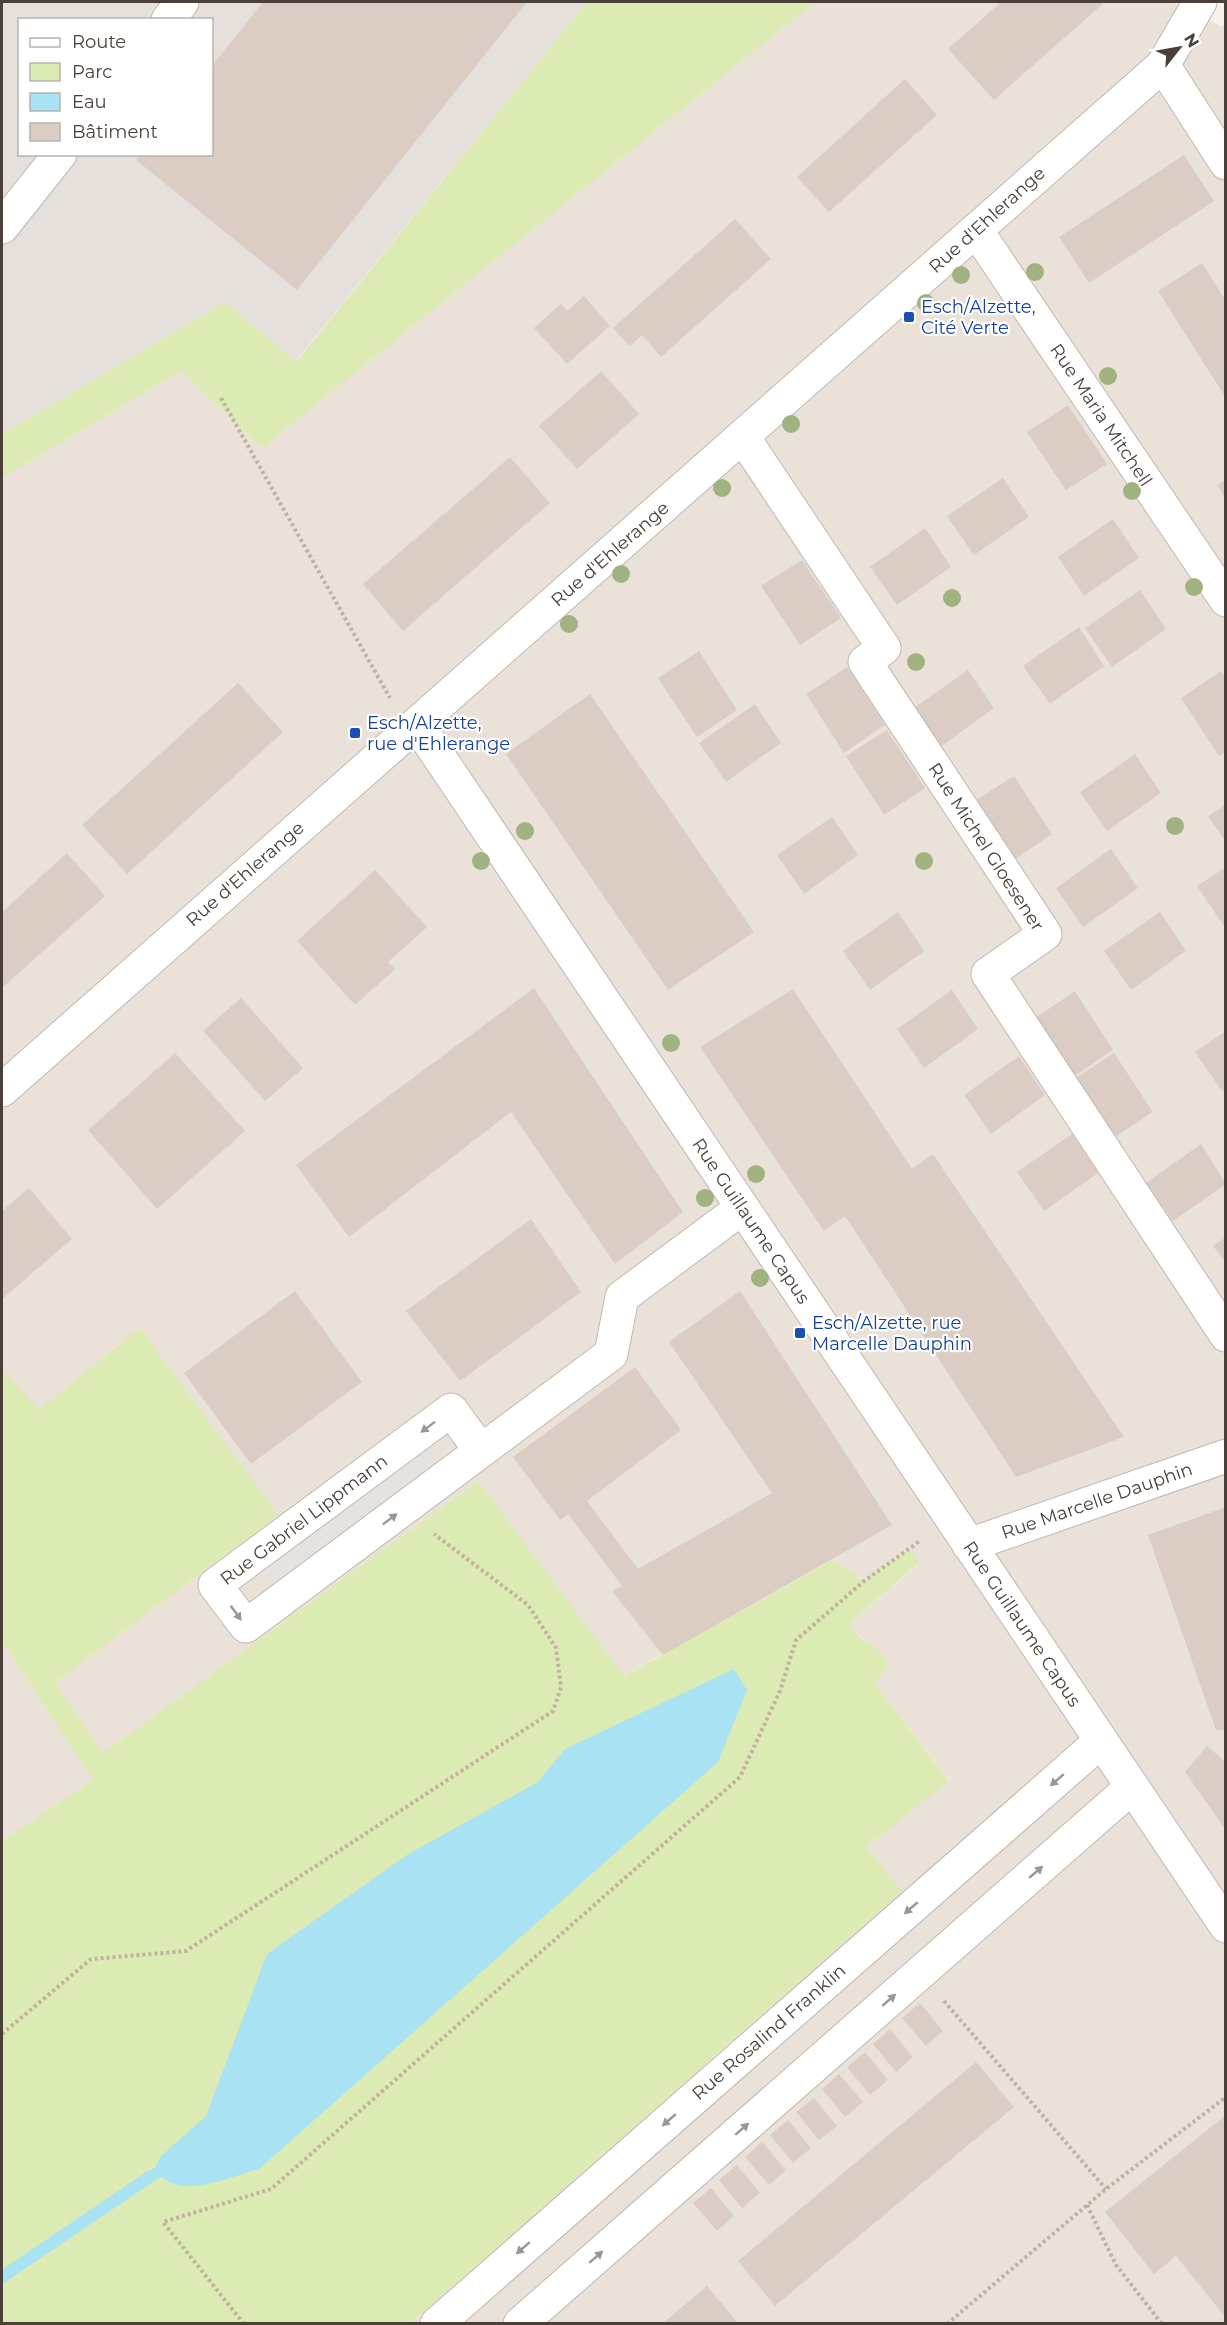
<svg xmlns="http://www.w3.org/2000/svg" width="1227" height="2325" font-family="Montserrat,sans-serif">
	<style>
		.residential { fill: #eae2d9 }
		.industrial { fill: #e6e0dc; fill-rule: evenodd }
		.green { fill: #dceab4 }
		.parking { fill: #e5e2e0 }
		.water { fill: #a8e2f3 }
		.lines { fill: none; stroke-linecap: round; stroke-linejoin: round }
		.stream { stroke: #a8e2f3; stroke-width: 12 }
		.building { fill: #dbcdc3 }
		.minor-casing { stroke: #c2b7ad; stroke-width: 35 }
		.path { stroke: #c4b09e; stroke-width: 4; stroke-dasharray: 3 3; stroke-linecap: butt }
		.minor { stroke: #fff; stroke-width: 33 }
		.tree { fill: #a0b280 }
		.oneway { fill: #9c9692 }
		.transit-dot { fill: #1a4fb4; stroke: #fff; stroke-width: 2 }
		.labels { text-anchor: middle; stroke-width: 4.5; stroke-linejoin: round; paint-order: stroke }
		.street-label { font-size: 18px; fill: #4b4039; stroke: #fff }
		.transit-label { font-size: 18px; fill: #164399; stroke: #fff; text-anchor: start }
	</style>
	<rect width="100%" height="100%" fill="#f6f1eb"/>
	<g class="residential">
		<polygon points="815,2 1172,2 1221,26 1225,24 1225,2323 411,2323 902,1891 866,1847 949,1780 875,1684 868,1640 866,1643 849,1624 919,1564 909,1548 863,1582 833,1560 623,1676 478,1481 103,1753 55,1683 278,1515 126,1339 39,1411 2,1369 2,478 181,371 262,448"/>
		<polygon points="2,1641 93,1780 2,1841"/>
	</g>
	<path class="industrial" d="M2 2H587L295 362 225 302 2 434ZM20 20H212V154H20Z"/>
	<g class="green">
		<polygon points="587,2 815,2 262,448 181,371 2,478 2,434 225,302 296,362"/>
		<polygon points="140,1328 278,1515 55,1683 103,1753 478,1481 624,1676 833,1560 863,1581 910,1548 919,1563 849,1624 865,1643 869,1640 889,1664 875,1684 949,1781 866,1847 902,1891 411,2323 2,2323 2,1841 93,1780 2,1641 2,1369 39,1410"/>
	</g>
	<polygon class="parking" points="430,1439 435,1475 271,1595 265,1562"/>
	<path class="water" d="M734 1669 747 1690 718 1762 259 2169C228 2177 189 2198 161 2177L153 2181 148 2172 156 2167 160 2157 206 2116 267 1954 407 1855 538 1782 565 1749Z"/>
	<g class="lines">
		<polyline class="stream" points="2,2277 151,2176"/>
	</g>
	<g class="building">
		<polygon points="263,2 527,2 297,290 136,160 140,154 212,154 212,66"/>
		<polygon points="1001,2 1105,2 994,100 948,49"/>
		<polygon points="905,79 937,115 829,212 797,177"/>
		<polygon points="1184,155 1214,201 1089,283 1059,237"/>
		<polygon points="735,219 771,259 661,357 642,335 630,346 613,328"/>
		<polygon points="1202,263 1226,301 1226,398 1158,291"/>
		<polygon points="584,296 610,326 567,364 534,328 561,304 567,311"/>
		<polygon points="601,371 639,414 577,469 539,426"/>
		<polygon points="1068,405 1107,464 1066,490 1027,432"/>
		<polygon points="510,457 550,503 403,631 363,584"/>
		<polygon points="1003,478 1029,517 974,555 947,516"/>
		<polygon points="1226,480 1226,500 1217,485"/>
		<polygon points="1113,519 1139,558 1084,596 1058,557"/>
		<polygon points="925,528 951,567 897,605 870,567"/>
		<polygon points="802,560 841,618 800,645 761,586"/>
		<polygon points="1140,590 1166,629 1112,667 1085,628"/>
		<polygon points="1079,627 1104,666 1050,704 1023,666"/>
		<polygon points="699,651 737,710 697,737 658,678"/>
		<polygon points="847,667 885,725 844,753 806,694"/>
		<polygon points="968,670 994,708 940,747 912,709"/>
		<polygon points="1221,671 1226,678 1226,752 1219,756 1181,698"/>
		<polygon points="238,683 283,732 127,874 82,825"/>
		<polygon points="590,694 754,932 668,990 506,754"/>
		<polygon points="755,704 781,743 726,782 699,743"/>
		<polygon points="887,730 925,788 884,815 846,756"/>
		<polygon points="1135,754 1161,793 1107,831 1080,792"/>
		<polygon points="1014,776 1052,834 1012,861 973,802"/>
		<polygon points="1226,805 1226,842 1208,816"/>
		<polygon points="832,817 858,855 804,894 777,855"/>
		<polygon points="1111,849 1138,888 1083,927 1056,888"/>
		<polygon points="67,853 105,896 2,988 2,912"/>
		<polygon points="1226,867 1226,929 1197,886"/>
		<polygon points="375,870 427,927 388,962 395,969 355,1005 297,941"/>
		<polygon points="898,912 924,951 870,990 843,951"/>
		<polygon points="1160,912 1186,951 1131,990 1104,951"/>
		<polygon points="534,988 683,1212 615,1264 511,1112 349,1237 296,1165"/>
		<polygon points="793,989 912,1169 933,1154 1124,1437 1016,1477 845,1216 824,1231 700,1047"/>
		<polygon points="952,990 978,1029 924,1068 897,1029"/>
		<polygon points="1075,991 1113,1050 1073,1077 1034,1019"/>
		<polygon points="241,998 303,1068 265,1101 203,1031"/>
		<polygon points="1226,1031 1226,1089 1222,1091 1195,1052"/>
		<polygon points="175,1053 245,1131 157,1209 88,1130"/>
		<polygon points="1114,1053 1153,1112 1112,1139 1073,1080"/>
		<polygon points="1019,1056 1045,1095 991,1134 964,1095"/>
		<polygon points="1072,1134 1098,1173 1044,1211 1017,1172"/>
		<polygon points="1201,1144 1226,1184 1173,1221 1146,1183"/>
		<polygon points="29,1188 72,1239 2,1299 2,1211"/>
		<polygon points="531,1219 581,1292 460,1381 406,1311"/>
		<polygon points="1226,1237 1226,1263 1213,1246"/>
		<polygon points="295,1291 362,1382 251,1464 184,1373"/>
		<polygon points="740,1291 892,1525 663,1655 612,1591 622,1586 568,1514 560,1520 513,1457 635,1367 681,1430 587,1501 638,1569 772,1493 669,1342"/>
		<polygon points="1226,1507 1226,1730 1216,1730 1148,1535"/>
		<polygon points="1207,1746 1226,1762 1226,1830 1185,1772"/>
		<polygon points="920,2003 943,2031 926,2046 902,2018"/>
		<polygon points="890,2029 913,2057 896,2072 873,2044"/>
		<polygon points="865,2052 888,2080 870,2095 847,2067"/>
		<polygon points="976,2062 1014,2107 775,2306 738,2261"/>
		<polygon points="839,2074 863,2102 845,2117 822,2089"/>
		<polygon points="814,2098 837,2126 819,2140 796,2112"/>
		<polygon points="1226,2115 1226,2318 1176,2256 1154,2274 1105,2212"/>
		<polygon points="788,2120 811,2148 793,2163 770,2135"/>
		<polygon points="762,2142 786,2170 769,2185 745,2157"/>
		<polygon points="737,2165 760,2193 742,2208 719,2180"/>
		<polygon points="711,2188 734,2216 717,2231 693,2203"/>
		<polygon points="707,2286 739,2324 662,2324 681,2308"/>
	</g>
	<g class="lines">
		<g class="minor-casing">
			<g id="minor">
				<polyline points="168,20 182,2"/>
				<polyline points="1163,65 1226,163"/>
				<polyline points="2,227 60,154"/>
				<polyline points="976,230 1226,600"/>
				<polyline points="743,437 884,648 865,662 1045,934 988,974 1226,1335"/>
				<polyline points="417,724 1226,1926"/>
				<polyline points="2,1090 1163,65 1200,2"/>
				<polyline points="481,1451 451,1410 215,1585 246,1626 611,1354 622,1297 742,1208"/>
				<polyline points="969,1545 1226,1456"/>
				<polyline points="437,2324 1101,1741"/>
				<polyline points="520,2324 1132,1787"/>
			</g>
		</g>
		<g class="path">
			<polyline points="221,398 390,698"/>
			<polyline points="944,2001 1106,2189"/>
			<polyline points="2,2034 91,1959 186,1951 553,1711 561,1687 556,1648 528,1605 434,1534"/>
			<polyline points="1087,2205 1116,2265 1162,2324"/>
			<polyline points="244,2324 163,2222 271,2189 740,1777 780,1691 796,1640 863,1582 921,1540"/>
			<polyline points="947,2324 1106,2189 1226,2097"/>
		</g>
		<use href="#minor" class="minor"/>
	</g>
	<g class="tree">
		<circle cx="1035" cy="272" r="9"/>
		<circle cx="961" cy="275" r="9"/>
		<circle cx="926" cy="303" r="9"/>
		<circle cx="1108" cy="376" r="9"/>
		<circle cx="791" cy="424" r="9"/>
		<circle cx="722" cy="488" r="9"/>
		<circle cx="1132" cy="491" r="9"/>
		<circle cx="621" cy="574" r="9"/>
		<circle cx="1194" cy="587" r="9"/>
		<circle cx="952" cy="598" r="9"/>
		<circle cx="569" cy="624" r="9"/>
		<circle cx="916" cy="662" r="9"/>
		<circle cx="1175" cy="826" r="9"/>
		<circle cx="525" cy="831" r="9"/>
		<circle cx="481" cy="861" r="9"/>
		<circle cx="924" cy="861" r="9"/>
		<circle cx="671" cy="1043" r="9"/>
		<circle cx="756" cy="1174" r="9"/>
		<circle cx="705" cy="1198" r="9"/>
		<circle cx="760" cy="1278" r="9"/>
	</g>
	<defs><path id="oneway-solid" d="M-6-.8H1V-3.2L6.5 0L1 3.2V.8H-6Z" transform="scale(1.5)"/></defs>
	<g class="oneway">
		<use href="#oneway-solid" transform="translate(428 1427) rotate(143)"/>
		<use href="#oneway-solid" transform="translate(390 1519) rotate(-37)"/>
		<use href="#oneway-solid" transform="translate(236 1613) rotate(54)"/>
		<use href="#oneway-solid" transform="translate(1057 1780) rotate(139)"/>
		<use href="#oneway-solid" transform="translate(1036 1872) rotate(-41)"/>
		<use href="#oneway-solid" transform="translate(911 1908) rotate(139)"/>
		<use href="#oneway-solid" transform="translate(889 2000) rotate(-41)"/>
		<use href="#oneway-solid" transform="translate(669 2120) rotate(139)"/>
		<use href="#oneway-solid" transform="translate(742 2129) rotate(-41)"/>
		<use href="#oneway-solid" transform="translate(523 2248) rotate(139)"/>
		<use href="#oneway-solid" transform="translate(596 2257) rotate(-41)"/>
	</g>
	<g class="transit-dot">
		<rect x="903" y="311" width="12" height="12" rx="3"/>
		<rect x="349" y="727" width="12" height="12" rx="3"/>
		<rect x="794" y="1327" width="12" height="12" rx="3"/>
	</g>
	<g class="labels">
		<g class="street-label">
			<text transform="translate(987 220) rotate(-42)" y="6">Rue d'Ehlerange</text>
			<text transform="translate(1101 415) rotate(56)" y="6">Rue Maria Mitchell</text>
			<text transform="translate(610 554) rotate(-41)" y="6">Rue d'Ehlerange</text>
			<text transform="translate(986 847) rotate(57)" y="6">Rue Michel Gloesener</text>
			<text transform="translate(245 874) rotate(-41)" y="6">Rue d'Ehlerange</text>
			<text transform="translate(751 1221) rotate(56)" y="6">Rue Guillaume Capus</text>
			<text transform="translate(1097 1501) rotate(-19)" y="6">Rue Marcelle Dauphin</text>
			<text transform="translate(304 1520) rotate(-37)" y="6">Rue Gabriel Lippmann</text>
			<text transform="translate(1022 1624) rotate(56)" y="6">Rue Guillaume Capus</text>
			<text transform="translate(769 2032) rotate(-41)" y="6">Rue Rosalind Franklin</text>
		</g>
		<g class="transit-label">
			<text x="921" y="313">Esch/Alzette,<tspan x="921" dy="21">Cité Verte</tspan></text>
			<text x="367" y="729">Esch/Alzette,<tspan x="367" dy="21">rue d'Ehlerange</tspan></text>
			<text x="812" y="1329">Esch/Alzette, rue<tspan x="812" dy="21">Marcelle Dauphin</tspan></text>
		</g>
	</g>
	<rect width="1227" height="2325" fill="none" stroke="#4b4039" stroke-width="6"/>
	<rect x="18" y="18" width="195" height="138" fill="#ffffff" stroke="#b7b3b0" stroke-width="1.5"/>
	<rect x="30" y="38" width="30" height="9" fill="#ffffff" stroke="#b7b3b0" stroke-width="1.5"/>
	<text x="72" y="48" font-size="18" fill="#4b4039">Route</text>
	<rect x="30" y="63" width="30" height="18" fill="#dceab4" stroke="#b7b3b0" stroke-width="1.5"/>
	<text x="72" y="78" font-size="18" fill="#4b4039">Parc</text>
	<rect x="30" y="93" width="30" height="18" fill="#a8e2f3" stroke="#b7b3b0" stroke-width="1.5"/>
	<text x="72" y="108" font-size="18" fill="#4b4039">Eau</text>
	<rect x="30" y="123" width="30" height="18" fill="#dbcdc3" stroke="#b7b3b0" stroke-width="1.5"/>
	<text x="72" y="138" font-size="18" fill="#4b4039">Bâtiment</text>
	<g transform="translate(1179 48) rotate(59)" stroke="#ffffff" stroke-width="4.5" paint-order="stroke">
	<path d="M0-4.5L10 22L0 15L-10 22Z" fill="#4b4039"/>
	<text y="-9" font-size="16" font-weight="bold" text-anchor="middle" fill="#4b4039">N</text>
	</g>
</svg>
